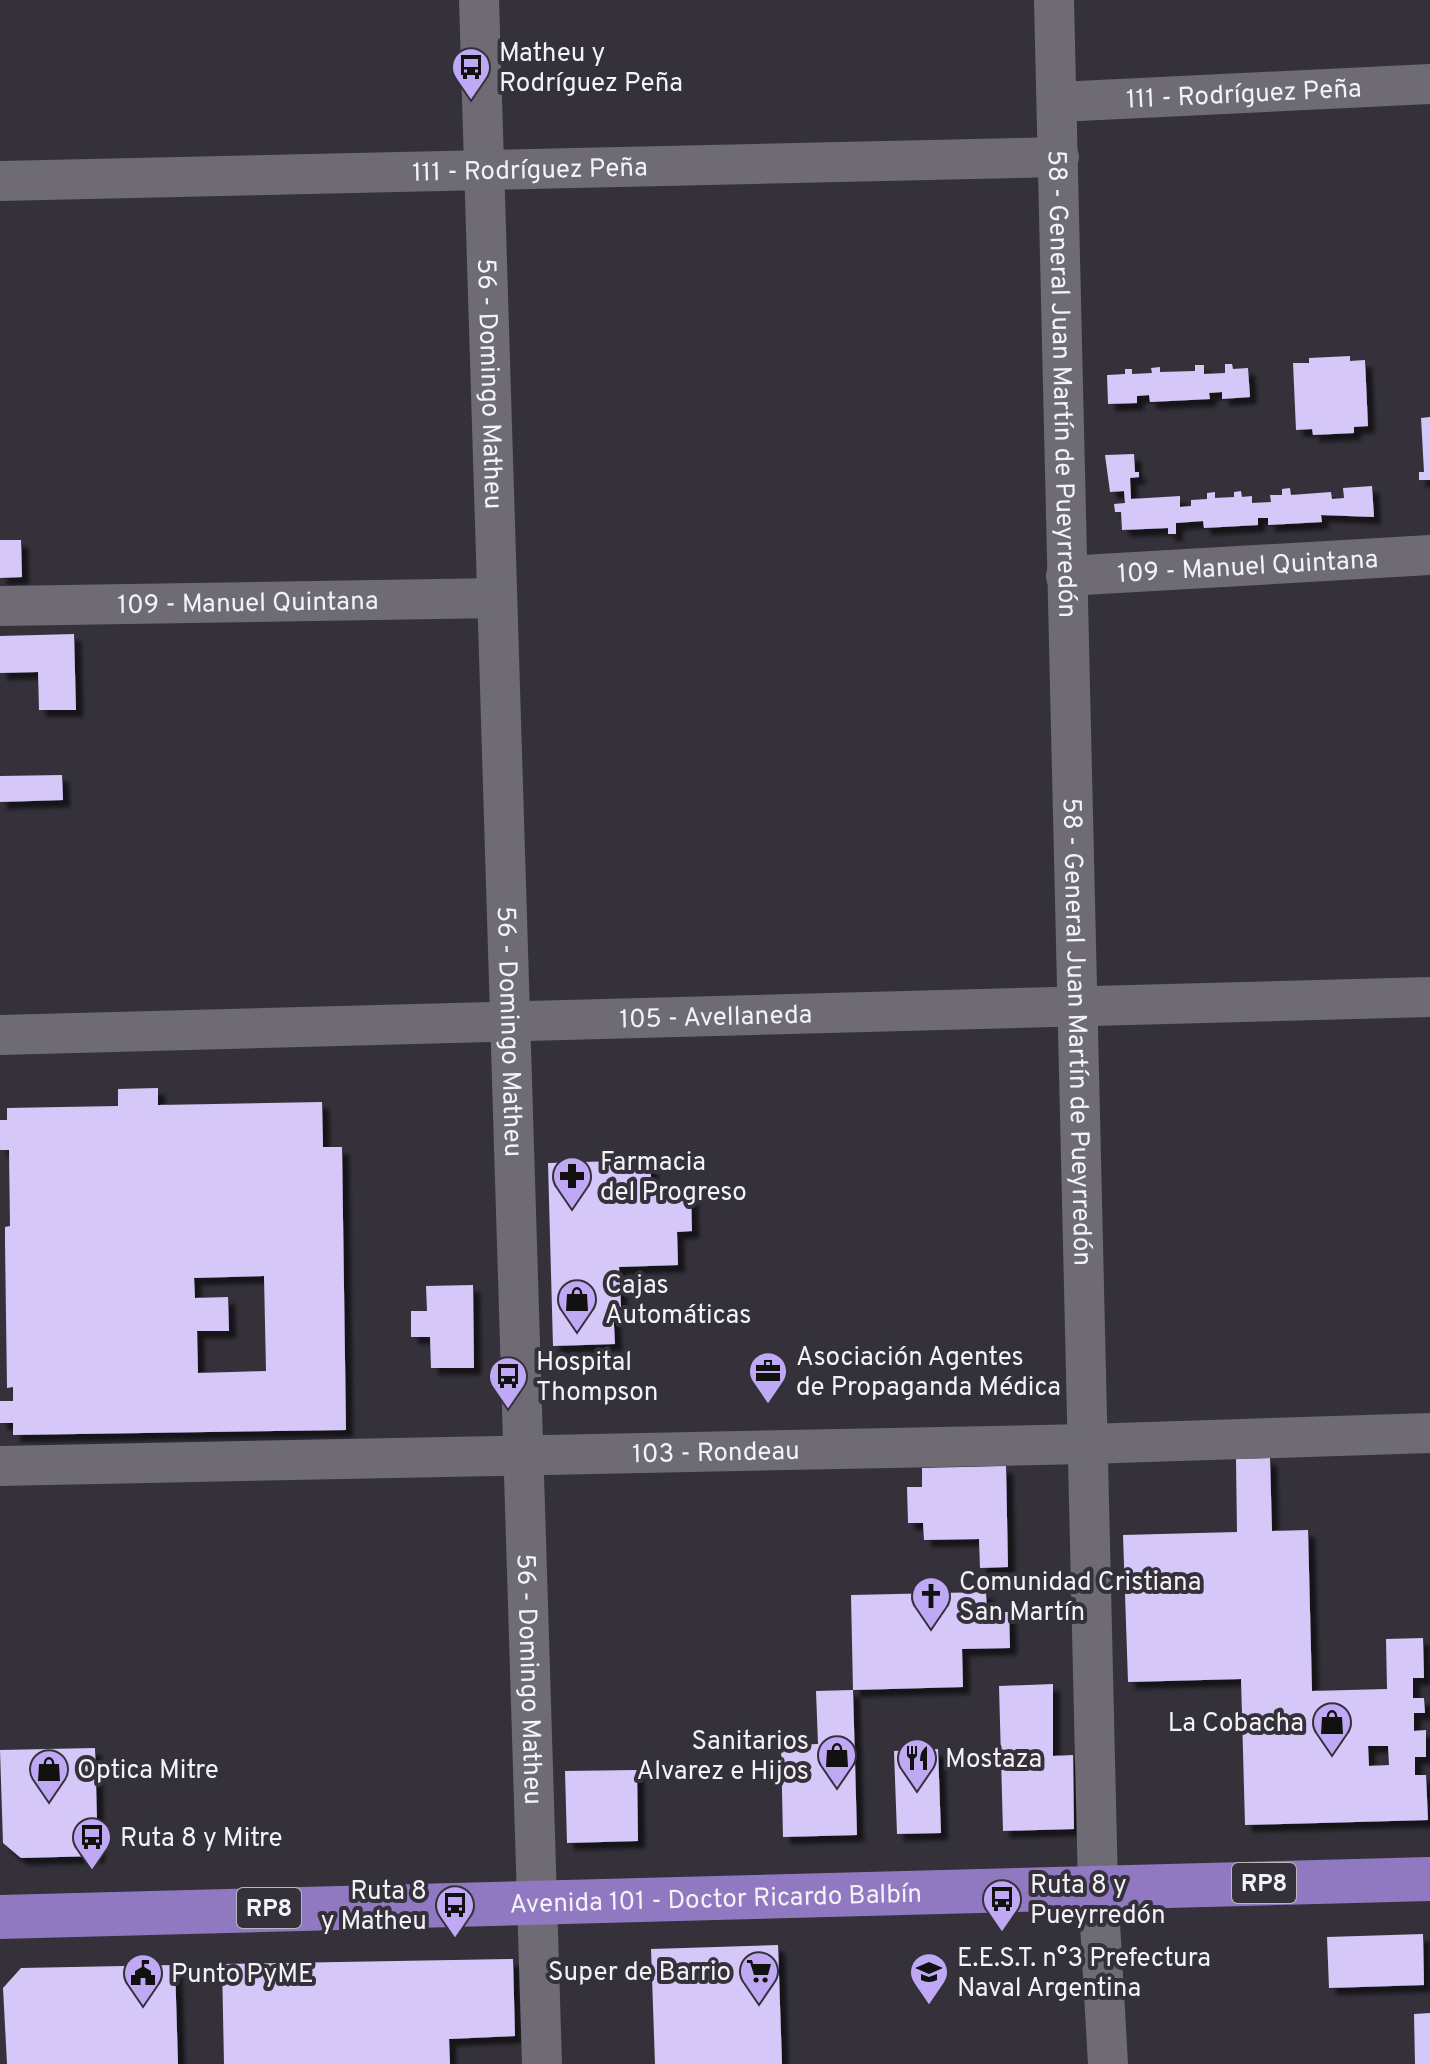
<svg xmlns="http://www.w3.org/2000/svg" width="1430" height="2064" font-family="Overpass,sans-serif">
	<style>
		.building { fill: #d5c8f8; fill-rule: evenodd; filter: url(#shadow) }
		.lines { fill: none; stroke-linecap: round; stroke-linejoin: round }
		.minor { stroke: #6e6b75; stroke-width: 40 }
		.major { stroke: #9179c2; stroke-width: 44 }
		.labels { text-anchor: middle; stroke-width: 8; stroke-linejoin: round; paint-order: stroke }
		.shield { fill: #34313a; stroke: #bab8be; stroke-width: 2 }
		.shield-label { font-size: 24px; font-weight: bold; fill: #f3f2f7 }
		.poi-label { font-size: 26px; fill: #f3f2f7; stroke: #34313a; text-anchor: start }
		.street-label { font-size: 26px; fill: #f3f2f7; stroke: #34313a }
	</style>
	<defs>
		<filter id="shadow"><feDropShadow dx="7" dy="7" stdDeviation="2" flood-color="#0009"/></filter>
	</defs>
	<rect width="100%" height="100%" fill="#34313a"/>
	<g class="building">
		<polygon points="1350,356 1350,361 1365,360 1368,426 1354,427 1354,433 1313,435 1312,429 1296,430 1293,363 1309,363 1309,358"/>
		<polygon points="1225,364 1232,364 1233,369 1248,368 1250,397 1222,399 1222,392 1209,393 1210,399 1150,402 1149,395 1137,396 1137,403 1108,404 1107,375 1125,374 1125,369 1132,369 1132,374 1152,373 1151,368 1160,367 1160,372 1195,371 1195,365 1204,365 1204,374 1225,373"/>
		<polygon points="1430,417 1430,480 1419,480 1419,472 1424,472 1421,418"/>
		<polygon points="1134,454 1135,472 1139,472 1139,477 1130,478 1131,499 1180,496 1180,507 1191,506 1191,500 1207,499 1207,493 1215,492 1215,498 1234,497 1234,492 1241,491 1242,497 1252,496 1252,503 1271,502 1270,495 1282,495 1282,489 1290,488 1291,495 1331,492 1332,499 1344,498 1343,488 1372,486 1374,517 1321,515 1322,522 1268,525 1268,518 1258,518 1258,525 1204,528 1203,521 1176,523 1176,534 1168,534 1168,528 1122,530 1121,512 1115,512 1114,504 1125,503 1124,491 1110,492 1105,455"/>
		<polygon points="0,540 21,540 22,577 0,578"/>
		<polygon points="74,634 76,710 39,710 38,672 0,673 0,636"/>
		<polygon points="62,775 63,800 0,802 0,776"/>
		<path d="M158 1088V1105L322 1102 323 1147H342L346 1430 13 1435V1423H0V1401H13V1387L7 1388 5 1242V1227L10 1226 9 1150H0V1120H7V1108L118 1106V1089ZM264 1276 266 1371 198 1373 197 1331H229L228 1297 195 1298 194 1278Z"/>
		<polygon points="650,1160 652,1195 691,1195 692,1231 677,1232 678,1265 619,1267 621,1307 613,1307 615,1344 553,1346 548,1163"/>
		<polygon points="473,1285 474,1368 431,1368 430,1337 411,1337 411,1311 427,1311 426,1286"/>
		<path d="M1270 1458 1272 1531 1308 1530 1312 1691 1387 1689 1386 1639 1423 1638 1424 1678H1413V1698H1424L1425 1713H1414V1731L1426 1730V1757H1415V1775H1426L1428 1820 1245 1825 1241 1679 1128 1682 1123 1535 1237 1532 1236 1459ZM1368 1746H1388L1389 1765 1369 1766Z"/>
		<polygon points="1006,1466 1008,1567 980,1568 979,1539 924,1540 923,1523 908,1523 907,1487 922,1487 922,1468"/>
		<polygon points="986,1592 987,1612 1009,1612 1010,1648 962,1649 963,1687 853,1690 851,1595"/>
		<polygon points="1053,1684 1053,1756 1073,1755 1074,1829 1003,1831 999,1686"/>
		<polygon points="853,1690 857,1835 783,1837 781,1745 818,1744 816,1691"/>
		<polygon points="95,1748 98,1856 21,1858 3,1843 0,1750"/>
		<polygon points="938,1749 941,1833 897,1834 894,1751"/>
		<polygon points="637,1770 638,1841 567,1843 565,1771"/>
		<polygon points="1423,1934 1424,1985 1329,1988 1327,1937"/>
		<polygon points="778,1945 782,2064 655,2064 651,1949"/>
		<polygon points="513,1959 515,2036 449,2039 450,2064 224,2064 222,1964"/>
		<polygon points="175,1965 178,2064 7,2064 3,1988 21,1968"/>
		<polygon points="1430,2013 1430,2064 1415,2064 1414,2014"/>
	</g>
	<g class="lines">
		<g class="minor">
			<path id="s1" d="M479 0 542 2064"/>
			<path id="s2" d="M1054 0 1098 1888 1108 2064"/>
			<path id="s3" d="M1058 102 1430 84"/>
			<path id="s4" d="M0 181 1059 157"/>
			<path id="s5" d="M1066 576 1430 555"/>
			<path id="s6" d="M0 606 497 598"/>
			<path id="s7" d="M0 1035 1430 997"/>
			<path id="s8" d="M0 1466 1087 1444 1430 1433"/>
		</g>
		<path class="major" id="s9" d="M0 1917 1430 1879"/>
	</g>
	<defs>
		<g id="bus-pin" transform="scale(2)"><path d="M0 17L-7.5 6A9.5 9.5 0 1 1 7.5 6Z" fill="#bfa9f4" stroke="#34313a"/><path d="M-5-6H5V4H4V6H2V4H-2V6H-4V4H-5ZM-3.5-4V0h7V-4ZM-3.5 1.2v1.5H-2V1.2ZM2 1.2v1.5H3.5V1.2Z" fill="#111"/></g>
		<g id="pharmacy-pin" transform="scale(2)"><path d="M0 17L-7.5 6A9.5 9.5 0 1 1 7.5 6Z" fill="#bfa9f4" stroke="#34313a"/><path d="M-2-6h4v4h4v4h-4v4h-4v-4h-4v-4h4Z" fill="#111"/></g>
		<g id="shop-pin" transform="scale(2)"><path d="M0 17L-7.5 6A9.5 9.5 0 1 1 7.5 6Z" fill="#bfa9f4" stroke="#34313a"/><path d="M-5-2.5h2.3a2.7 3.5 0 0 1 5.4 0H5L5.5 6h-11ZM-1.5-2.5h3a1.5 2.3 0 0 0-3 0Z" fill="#111"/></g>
		<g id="office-pin" transform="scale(2)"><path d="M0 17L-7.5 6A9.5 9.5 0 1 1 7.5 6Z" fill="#bfa9f4" stroke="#34313a"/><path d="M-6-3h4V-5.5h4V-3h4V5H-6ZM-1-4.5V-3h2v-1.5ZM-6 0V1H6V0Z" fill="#111"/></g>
		<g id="church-pin" transform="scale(2)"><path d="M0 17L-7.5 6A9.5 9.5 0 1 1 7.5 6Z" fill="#bfa9f4" stroke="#34313a"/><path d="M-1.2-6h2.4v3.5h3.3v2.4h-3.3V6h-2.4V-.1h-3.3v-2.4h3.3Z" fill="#111"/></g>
		<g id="restaurant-pin" transform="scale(2)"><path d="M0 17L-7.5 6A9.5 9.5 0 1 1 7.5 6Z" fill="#bfa9f4" stroke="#34313a"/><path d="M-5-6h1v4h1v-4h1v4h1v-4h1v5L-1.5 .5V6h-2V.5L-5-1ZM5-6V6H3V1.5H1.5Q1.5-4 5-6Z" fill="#111"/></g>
		<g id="supermarket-pin" transform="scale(2)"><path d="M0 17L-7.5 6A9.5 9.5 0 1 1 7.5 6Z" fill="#bfa9f4" stroke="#34313a"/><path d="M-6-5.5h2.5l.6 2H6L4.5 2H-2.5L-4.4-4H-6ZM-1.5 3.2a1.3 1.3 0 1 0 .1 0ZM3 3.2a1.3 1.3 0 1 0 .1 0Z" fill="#111"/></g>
		<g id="school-pin" transform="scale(2)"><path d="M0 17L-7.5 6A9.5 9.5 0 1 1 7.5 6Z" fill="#bfa9f4" stroke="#34313a"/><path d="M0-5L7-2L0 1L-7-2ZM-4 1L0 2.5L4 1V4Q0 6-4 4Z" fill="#111"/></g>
		<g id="civic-pin" transform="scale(2)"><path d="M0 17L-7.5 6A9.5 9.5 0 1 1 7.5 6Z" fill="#bfa9f4" stroke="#34313a"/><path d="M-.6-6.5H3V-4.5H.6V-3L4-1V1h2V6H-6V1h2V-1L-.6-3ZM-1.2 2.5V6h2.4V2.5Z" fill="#111"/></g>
	</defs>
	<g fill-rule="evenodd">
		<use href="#bus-pin" x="471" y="67"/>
		<use href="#pharmacy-pin" x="572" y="1176"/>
		<use href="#shop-pin" x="577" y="1299"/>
		<use href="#office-pin" x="768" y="1371"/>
		<use href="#bus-pin" x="508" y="1376"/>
		<use href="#church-pin" x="931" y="1596"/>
		<use href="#shop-pin" x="1332" y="1722"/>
		<use href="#shop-pin" x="837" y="1755"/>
		<use href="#restaurant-pin" x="917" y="1758"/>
		<use href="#shop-pin" x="49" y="1769"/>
		<use href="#bus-pin" x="92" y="1837"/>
		<use href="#bus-pin" x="1002" y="1899"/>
		<use href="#bus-pin" x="455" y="1905"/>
		<use href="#supermarket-pin" x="759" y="1971"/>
		<use href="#school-pin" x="929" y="1972"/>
		<use href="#civic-pin" x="143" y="1973"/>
	</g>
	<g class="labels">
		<g class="shield">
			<rect x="1232" y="1863" width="64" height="40" rx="6"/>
			<rect x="237" y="1888" width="64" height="40" rx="6"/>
		</g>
		<g class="shield-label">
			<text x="1264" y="1891">RP8</text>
			<text x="269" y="1916">RP8</text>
		</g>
		<g class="poi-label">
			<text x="499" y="61">Matheu y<tspan x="499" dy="30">Rodríguez Peña</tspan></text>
			<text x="600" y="1170">Farmacia<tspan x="600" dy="30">del Progreso</tspan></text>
			<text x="605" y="1293">Cajas<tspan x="605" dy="30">Automáticas</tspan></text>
			<text x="796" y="1365">Asociación Agentes<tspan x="796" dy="30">de Propaganda Médica</tspan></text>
			<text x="536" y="1370">Hospital<tspan x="536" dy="30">Thompson</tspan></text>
			<text x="959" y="1590">Comunidad Cristiana<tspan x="959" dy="30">San Martín</tspan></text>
			<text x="1304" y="1731" text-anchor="end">La Cobacha</text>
			<text x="809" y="1749" text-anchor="end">Sanitarios<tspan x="809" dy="30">Alvarez e Hijos</tspan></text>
			<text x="945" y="1767">Mostaza</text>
			<text x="77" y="1778">Optica Mitre</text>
			<text x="120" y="1846">Ruta 8 y Mitre</text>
			<text x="1030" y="1893">Ruta 8 y<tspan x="1030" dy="30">Pueyrredón</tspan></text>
			<text x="427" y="1899" text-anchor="end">Ruta 8<tspan x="427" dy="30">y Matheu</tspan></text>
			<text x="957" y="1966">E.E.S.T. n°3 Prefectura<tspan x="957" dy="30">Naval Argentina</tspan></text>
			<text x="731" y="1980" text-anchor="end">Super de Barrio</text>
			<text x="171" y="1982">Punto PyME</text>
		</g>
		<g class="street-label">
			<text dy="9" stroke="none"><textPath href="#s3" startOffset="186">111 - Rodríguez Peña</textPath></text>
			<text dy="9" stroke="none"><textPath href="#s4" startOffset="530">111 - Rodríguez Peña</textPath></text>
			<text dy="9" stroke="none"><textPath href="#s1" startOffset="384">56 - Domingo Matheu</textPath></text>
			<text dy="9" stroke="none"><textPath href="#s2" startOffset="384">58 - General Juan Martín de Pueyrredón</textPath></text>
			<text dy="9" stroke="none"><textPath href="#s5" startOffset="182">109 - Manuel Quintana</textPath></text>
			<text dy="9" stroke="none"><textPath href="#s6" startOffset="248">109 - Manuel Quintana</textPath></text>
			<text dy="9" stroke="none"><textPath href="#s7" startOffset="716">105 - Avellaneda</textPath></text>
			<text dy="9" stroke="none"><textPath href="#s1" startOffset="1032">56 - Domingo Matheu</textPath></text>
			<text dy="9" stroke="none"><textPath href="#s2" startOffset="1032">58 - General Juan Martín de Pueyrredón</textPath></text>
			<text dy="9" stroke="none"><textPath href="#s8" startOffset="716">103 - Rondeau</textPath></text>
			<text dy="9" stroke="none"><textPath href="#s1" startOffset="1680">56 - Domingo Matheu</textPath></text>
			<text dy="9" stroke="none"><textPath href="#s9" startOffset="716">Avenida 101 - Doctor Ricardo Balbín</textPath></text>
		</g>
	</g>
</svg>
